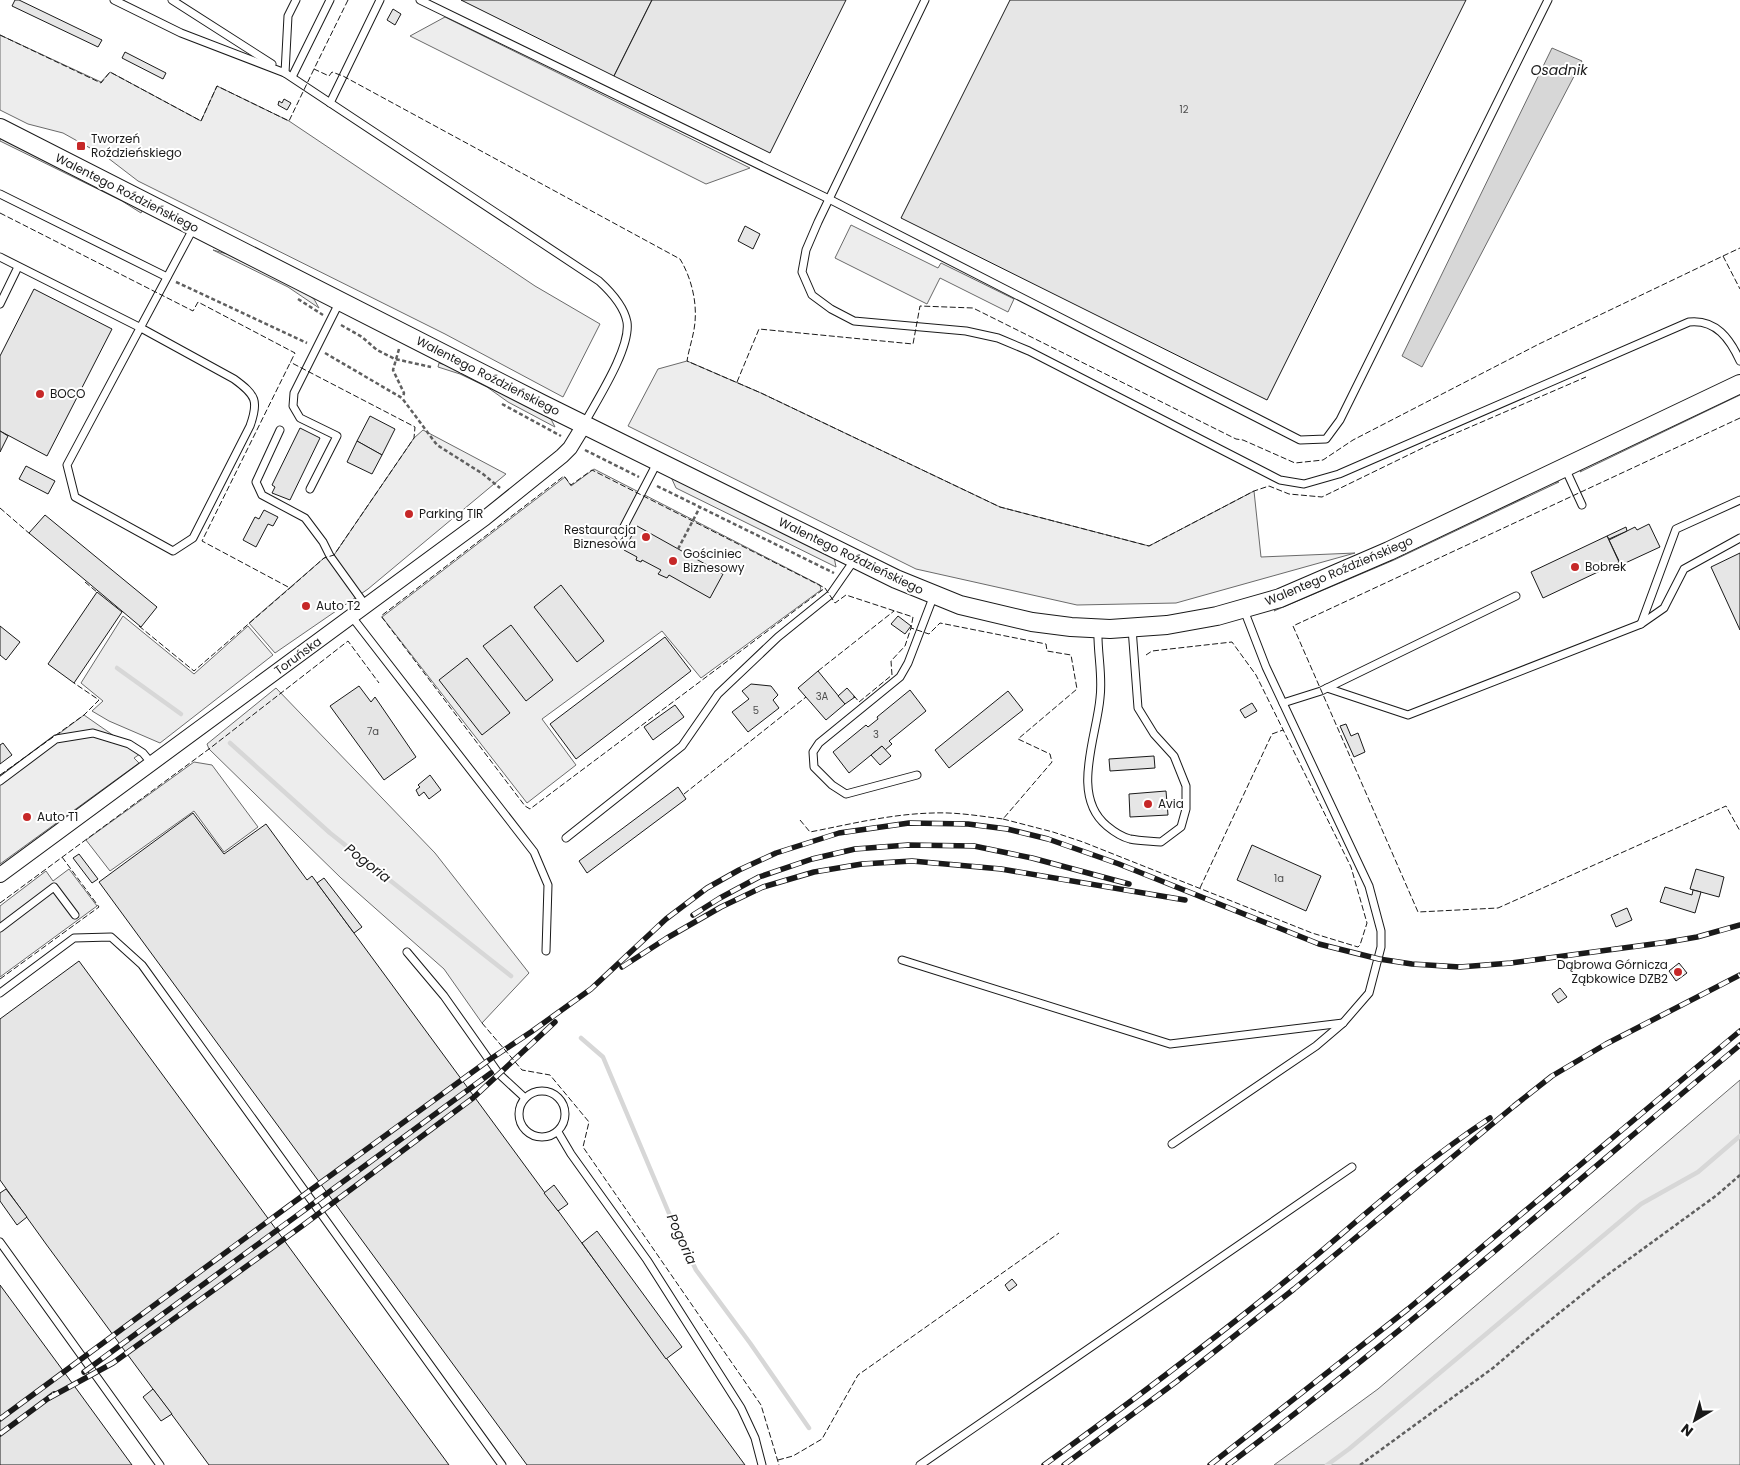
<svg xmlns="http://www.w3.org/2000/svg" width="1740" height="1465" font-family="Poppins,sans-serif">
	<style>
		.built { fill: #ededed; stroke: #6a6a6a }
		.water { fill: #d7d7d7; stroke: #6a6a6a }
		.lines { fill: none; stroke-linecap: round; stroke-linejoin: round }
		.stream { stroke: #d7d7d7; stroke-width: 4.5 }
		.building { fill: #e6e6e6; stroke: #1a1a1a }
		.service-casing { stroke: #1a1a1a; stroke-width: 9 }
		.minor-casing { stroke: #1a1a1a; stroke-width: 16 }
		.tertiary-casing { stroke: #1a1a1a; stroke-width: 20 }
		.path { stroke: #5f5f5f; stroke-width: 2.5; stroke-dasharray: 4 2.5; stroke-linecap: butt }
		.service { stroke: #fff; stroke-width: 7 }
		.minor { stroke: #fff; stroke-width: 14 }
		.tertiary { stroke: #fff; stroke-width: 18 }
		.rail-casing { stroke: #1a1a1a; stroke-width: 5.5 }
		.rail { stroke: #fff; stroke-width: 4; stroke-dasharray: 11; stroke-linecap: butt }
		.fence { stroke: #1a1a1a; stroke-width: 1; stroke-dasharray: 6 2.5; stroke-linecap: butt }
		.poi-dot { fill: #c62828; stroke: #fff; stroke-width: 2 }
		.labels { text-anchor: middle; stroke-width: 4; stroke-linejoin: round; paint-order: stroke }
		.number-label { font-size: 10px; fill: #4d4d4d }
		.poi-label { font-size: 12px; fill: #1a1a1a; stroke: #fff; text-anchor: start }
		.street-label { font-size: 12px; fill: #1a1a1a; stroke: #fff }
		.water-label { font-size: 14px; font-style: italic; fill: #1a1a1a; stroke: #fff }
	</style>
	<rect width="100%" height="100%" fill="#fff"/>
	<g class="built">
		<polygon points="445,17 750,168 706,184 410,36"/>
		<polygon points="0,35 101,82 110,72 201,121 217,86 289,121 535,286 600,324 563,397 445,334 138,181 108,158 63,133 28,124 0,110"/>
		<polygon points="0,138 143,209 141,213 122,201 0,141"/>
		<polygon points="851,225 938,268 941,263 1014,299 1008,312 940,278 927,304 835,258"/>
		<polygon points="213,250 227,254 307,294 314,299 319,308 288,287"/>
		<polygon points="687,361 761,393 1000,507 1149,546 1254,491 1261,557 1355,553 1176,603 1077,605 916,569 628,426 658,369"/>
		<polygon points="439,363 446,365 544,415 551,419 555,427 508,402 487,387 460,374 438,367"/>
		<polygon points="1740,393 1740,395 1580,472 1583,468"/>
		<polygon points="423,430 506,474 368,589 275,653 249,623 324,558 334,555 414,438"/>
		<polygon points="594,469 820,585 821,590 701,678 662,631 542,719 576,765 527,803 382,617 565,477 571,486"/>
		<polygon points="671,477 834,557 836,567 676,488"/>
		<polygon points="1554,482 1559,482 1394,560 1274,611 1278,608 1299,600 1393,559 1477,519 1478,520 1480,517"/>
		<polygon points="123,616 194,674 248,626 273,655 160,743 109,721 92,711 103,701 81,683"/>
		<polygon points="276,688 435,853 529,973 482,1023 444,969 341,878 209,749 207,744"/>
		<polygon points="84,715 140,754 134,758 139,763 0,864 0,778"/>
		<polygon points="194,762 212,765 258,827 224,852 194,811 110,871 86,840"/>
		<polygon points="69,869 97,906 0,977 0,906 46,871 53,881"/>
		<polygon points="1740,1080 1740,1465 1274,1465 1378,1389"/>
	</g>
	<polygon class="water" points="1552,48 1582,61 1422,367 1402,356"/>
	<g class="lines">
		<g class="stream">
			<polyline points="117,668 181,714"/>
			<polyline points="230,743 330,833 511,976"/>
			<polyline points="581,1038 603,1057 668,1211 696,1270 750,1343 809,1428"/>
			<polyline points="1327,1465 1349,1449 1641,1204 1698,1172 1740,1136"/>
		</g>
	</g>
	<g class="building">
		<polygon points="15,0 19,0 102,40 98,47 12,6"/>
		<polygon points="461,0 652,0 614,76"/>
		<polygon points="652,0 846,0 770,153 614,76"/>
		<polygon points="1010,0 1466,0 1267,400 901,218"/>
		<polygon points="393,9 401,14 395,25 387,20"/>
		<polygon points="125,52 166,73 163,79 122,58"/>
		<polygon points="284,99 291,103 287,110 278,105 279,101 282,103"/>
		<polygon points="745,226 760,234 753,249 738,241"/>
		<polygon points="34,289 112,329 47,456 0,431 0,356"/>
		<polygon points="370,416 395,429 382,455 357,441"/>
		<polygon points="300,428 320,438 290,500 272,493 275,487 272,485"/>
		<polygon points="0,431 8,436 0,452"/>
		<polygon points="357,441 382,455 372,474 347,462"/>
		<polygon points="26,466 55,481 48,494 19,479"/>
		<polygon points="264,510 278,517 273,526 268,524 256,547 243,540 255,517 259,519"/>
		<polygon points="45,515 157,607 141,627 29,533"/>
		<polygon points="1649,524 1660,547 1621,565 1609,540 1635,527 1637,530"/>
		<polygon points="637,526 723,574 710,598 669,575 667,578 658,574 661,570 642,560 641,562 636,560 637,557 624,550"/>
		<polygon points="1626,527 1627,531 1609,539 1607,536"/>
		<polygon points="1607,536 1619,562 1543,598 1531,572"/>
		<polygon points="1740,553 1740,630 1711,567"/>
		<polygon points="561,585 604,641 577,662 534,607"/>
		<polygon points="97,592 122,612 74,683 48,664"/>
		<polygon points="898,616 911,626 905,634 891,624"/>
		<polygon points="511,625 553,680 526,701 483,646"/>
		<polygon points="0,626 20,642 6,660 0,655"/>
		<polygon points="665,637 691,671 576,759 550,724"/>
		<polygon points="467,658 510,713 482,735 439,680"/>
		<polygon points="818,671 845,704 826,720 798,688"/>
		<polygon points="751,684 771,686 778,695 773,700 779,708 748,732 732,712 749,699 742,691"/>
		<polygon points="359,686 371,702 375,697 416,757 384,780 330,706"/>
		<polygon points="847,688 855,697 845,704 838,696"/>
		<polygon points="910,690 926,711 889,741 892,744 885,750 882,746 849,773 833,752 866,725 868,727 878,719 877,717"/>
		<polygon points="1008,691 1023,710 949,768 935,750"/>
		<polygon points="1252,703 1257,711 1245,718 1240,710"/>
		<polygon points="675,705 684,717 653,740 644,727"/>
		<polygon points="1346,724 1351,736 1358,733 1365,752 1354,757 1340,726"/>
		<polygon points="3,743 12,755 0,764 0,745"/>
		<polygon points="882,746 891,756 880,765 871,755"/>
		<polygon points="1154,756 1155,768 1110,771 1109,759"/>
		<polygon points="430,775 441,790 429,799 424,792 419,796 416,790 420,787 418,785"/>
		<polygon points="678,787 686,799 587,873 579,861"/>
		<polygon points="1166,791 1168,815 1130,817 1129,794"/>
		<polygon points="193,813 224,854 266,824 307,880 312,876 745,1465 527,1465 99,882"/>
		<polygon points="1252,845 1321,876 1306,911 1237,880"/>
		<polygon points="79,854 98,879 92,883 73,858"/>
		<polygon points="1696,869 1724,877 1719,897 1690,889"/>
		<polygon points="324,878 362,927 354,933 317,883"/>
		<polygon points="1665,887 1692,895 1693,890 1701,892 1695,913 1660,902"/>
		<polygon points="1627,908 1632,920 1616,927 1611,915"/>
		<polygon points="79,961 267,1217 449,1465 209,1465 46,1244 0,1180 0,1019"/>
		<polygon points="1679,963 1687,973 1676,981 1669,971"/>
		<polygon points="1560,988 1567,997 1558,1003 1552,994"/>
		<polygon points="554,1185 568,1204 558,1211 544,1193"/>
		<polygon points="6,1189 27,1217 17,1225 0,1201 0,1193"/>
		<polygon points="597,1231 682,1347 666,1359 582,1243"/>
		<polygon points="1012,1279 1017,1285 1009,1291 1005,1285"/>
		<polygon points="0,1285 78,1391 132,1465 0,1465"/>
		<polygon points="153,1389 172,1414 161,1421 143,1397"/>
	</g>
	<g class="lines">
		<g class="service-casing">
			<g id="service">
				<path d="M114 0 181 33 285 73 599 281C611 292 624 306 627 322 631 348 597 400 584 424"/>
				<polyline points="172,0 272,64"/>
				<polyline points="420,0 829,199 1300,440 1326,439 1340,420 1548,0"/>
				<path d="M925 0 818 222 806 250 802 272 812 295 831 309 854 321 966 331 998 338 1029 351 1280 480 1304 484 1339 474 1689 322C1716 319 1730 339 1740 361"/>
				<polyline points="283,71 285,73 288,16 296,0"/>
				<polyline points="292,77 330,0"/>
				<polyline points="330,103 380,0"/>
				<polyline points="0,194 167,277"/>
				<path d="M0 257 141 328 234 379C256 395 259 401 250 426L193 538 173 551 75 497 67 465 194 227"/>
				<polyline points="0,304 18,267"/>
				<polyline points="280,430 256,482 262,495 305,518 323,542 330,556 366,606"/>
				<polyline points="1565,468 1582,505"/>
				<polyline points="310,489 337,436 300,418 293,406 294,393 340,301"/>
				<polyline points="619,536 658,461"/>
				<polyline points="352,617 534,852 548,885 546,951"/>
				<polyline points="1641,624 1676,529 1740,500"/>
				<path d="M1098 629C1097 652 1103 675 1100 698 1097 736 1070 796 1107 826 1113 831 1122 837 1130 839 1140 841 1151 841 1161 842L1181 827 1186 809V786L1174 756 1154 734 1138 708 1132 628"/>
				<polyline points="1327,688 1408,715 1641,624 1664,608 1684,569 1740,538"/>
				<polyline points="1283,703 1321,691 1516,596"/>
				<polyline points="917,775 846,794 832,785 814,767 813,752 819,743 900,677 908,663 934,595"/>
				<polyline points="0,781 56,739 93,733 129,744 143,753 152,764"/>
				<polyline points="566,838 682,746 718,694 778,637 830,595 855,559"/>
				<polyline points="0,928 54,887 75,915"/>
				<polyline points="407,952 444,996 499,1074 525,1098"/>
				<polyline points="902,960 1170,1044 1343,1023"/>
				<polyline points="0,993 74,938 111,937 142,965 502,1465"/>
				<circle cx="542" cy="1114" r="23"/>
				<polyline points="558,1132 571,1154 647,1260 741,1408 755,1438 762,1465"/>
				<polyline points="1172,1144 1316,1046 1343,1023 1369,993 1381,947 1381,931 1369,886 1266,667 1244,610"/>
				<polyline points="0,1242 160,1465"/>
				<polyline points="920,1465 1352,1167"/>
			</g>
		</g>
		<g class="minor-casing">
			<polyline id="minor" points="0,875 485,518 562,456 570,448 584,425"/>
		</g>
		<g class="tertiary-casing">
			<polyline id="tertiary" points="0,128 542,404 896,579 960,605 1032,622 1071,627 1110,629 1167,625 1217,616 1280,598 1389,551 1740,384"/>
		</g>
		<g class="path">
			<polyline points="176,282 307,343"/>
			<polyline points="298,299 323,315"/>
			<polyline points="341,325 362,337 377,350 395,359 431,367"/>
			<polyline points="399,349 393,370 404,393 403,397"/>
			<polyline points="325,353 402,398 437,445 483,474 500,488"/>
			<polyline points="502,404 561,436"/>
			<polyline points="585,450 639,477"/>
			<polyline points="657,486 834,573"/>
			<polyline points="678,549 700,507"/>
			<polyline points="1360,1465 1493,1368 1533,1334 1603,1278 1717,1195 1740,1175"/>
		</g>
		<use href="#service" class="service"/>
		<use href="#minor" class="minor"/>
		<use href="#tertiary" class="tertiary"/>
		<g class="rail-casing">
			<g id="rail">
				<polyline points="693,915 720,898 759,877 812,859 855,849 908,845 974,846 1032,858 1129,884"/>
				<polyline points="622,967 667,938 721,907 763,887 814,872 862,864 912,861 1001,869 1185,900"/>
				<polyline points="84,1372 491,1073"/>
				<polyline points="49,1398 113,1363 302,1226 473,1098 555,1022"/>
				<polyline points="0,1419 290,1205 489,1060 531,1032 591,989 666,919 707,888 739,870 776,853 839,833 909,823 968,824 1007,829 1048,839 1119,864 1319,944 1379,959 1412,964 1460,967 1511,963 1668,942 1697,937 1740,925"/>
				<polyline points="0,1434 54,1394"/>
				<path d="M1044 1465C1127 1405 1209 1343 1288 1279 1355 1224 1418 1165 1490 1118"/>
				<polyline points="1064,1465 1176,1382 1294,1289 1514,1106 1552,1076 1606,1044 1740,975"/>
				<polyline points="1210,1465 1408,1309 1740,1031"/>
				<path d="M1228 1465C1404 1332 1571 1186 1740 1045"/>
			</g>
		</g>
		<use href="#rail" class="rail"/>
		<g class="fence">
			<path d="M348 0 314 69 329 76 332 72 343 76 680 259C691 277 697 301 695 322 694 335 689 348 687 361L761 393 1000 507 1149 546 1254 491 1269 486 1289 494 1322 497 1433 443 1586 377"/>
			<polyline points="0,35 101,83 110,72 201,121 217,86 289,121 314,69"/>
			<polyline points="0,213 193,311 198,302 295,353 202,541 290,588 324,558 334,555 414,438 415,427 290,362"/>
			<polyline points="1723,256 1740,248"/>
			<polyline points="737,382 759,329 913,344 920,306 973,308 1236,439 1243,440 1295,463 1323,460 1353,440 1539,344 1723,256 1740,289"/>
			<polyline points="1740,418 1293,626 1418,912 1498,908 1726,806 1740,831"/>
			<polyline points="0,508 30,534"/>
			<polyline points="85,582 98,593"/>
			<polyline points="139,626 194,671 290,588"/>
			<polyline points="818,671 894,611"/>
			<polyline points="853,697 855,697 859,702 892,675 891,661 905,646 911,628"/>
			<polyline points="0,775 84,715 99,700 74,683"/>
			<polyline points="684,794 806,697"/>
			<polyline points="1003,819 1053,832 1083,842 1312,933 1358,947 1360,945 1367,923 1351,867 1256,675 1232,642 1152,651 1146,655"/>
			<path d="M800 820 810 832C851 824 891 814 933 813 956 812 980 816 1003 819L1052 762 1050 754 1018 739 1077 689 1071 655 1047 651 1046 644 940 623 929 634 911 628 913 617 846 595 835 603 825 588 530 809 525 806 381 616 564 476 571 485 592 470 825 588"/>
			<polyline points="1200,888 1272,734 1283,730"/>
			<polyline points="0,903 209,749 348,641 379,683"/>
			<polyline points="0,979 99,907 62,857"/>
			<polyline points="482,1023 522,1070 550,1075 589,1122 583,1147 761,1405 779,1465"/>
			<polyline points="778,1460 793,1456 822,1439 858,1375 1059,1233"/>
		</g>
	</g>
	<g class="poi-dot">
		<rect x="76" y="141" width="10" height="10" rx="2.5"/>
		<circle cx="40" cy="394" r="5"/>
		<circle cx="409" cy="514" r="5"/>
		<circle cx="646" cy="537" r="5"/>
		<circle cx="673" cy="561" r="5"/>
		<circle cx="1575" cy="567" r="5"/>
		<circle cx="306" cy="606" r="5"/>
		<circle cx="1148" cy="804" r="5"/>
		<circle cx="27" cy="817" r="5"/>
		<circle cx="1678" cy="972" r="5"/>
	</g>
	<g class="labels">
		<g class="number-label">
			<text x="1184" y="113">12</text>
			<text x="822" y="700">3A</text>
			<text x="756" y="714">5</text>
			<text x="373" y="735">7a</text>
			<text x="876" y="738">3</text>
			<text x="1279" y="882">1a</text>
		</g>
		<g class="poi-label">
			<text x="91" y="143">Tworzeń<tspan x="91" dy="14">Roździeńskiego</tspan></text>
			<text x="50" y="398">BOCO</text>
			<text x="419" y="518">Parking TIR</text>
			<text x="636" y="534" text-anchor="end">Restauracja<tspan x="636" dy="14">Biznesowa</tspan></text>
			<text x="683" y="558">Gościniec<tspan x="683" dy="14">Biznesowy</tspan></text>
			<text x="1585" y="571">Bobrek</text>
			<text x="316" y="610">Auto T2</text>
			<text x="1158" y="808">Avia</text>
			<text x="37" y="821">Auto T1</text>
			<text x="1668" y="969" text-anchor="end">Dąbrowa Górnicza<tspan x="1668" dy="14">Ząbkowice DZB2</tspan></text>
		</g>
		<g class="street-label">
			<text transform="translate(127 193) rotate(27)" y="4">Walentego Roździeńskiego</text>
			<text transform="translate(488 376) rotate(27)" y="4">Walentego Roździeńskiego</text>
			<text transform="translate(851 556) rotate(26)" y="4">Walentego Roździeńskiego</text>
			<text transform="translate(1339 571) rotate(-23)" y="4">Walentego Roździeńskiego</text>
			<text transform="translate(298 656) rotate(-36)" y="4">Toruńska</text>
		</g>
		<g class="water-label">
			<text x="1559" y="75">Osadnik</text>
			<text transform="translate(368 863) rotate(38)" y="5">Pogoria</text>
			<text transform="translate(682 1239) rotate(66)" y="5">Pogoria</text>
		</g>
	</g>
	<g transform="translate(1695 1420) rotate(218)" stroke="#ffffff" stroke-width="4" paint-order="stroke">
	<path d="M0-4L9 19L0 12L-9 19Z" fill="#1a1a1a"/>
	<text y="-8" font-size="14" font-weight="bold" text-anchor="middle" fill="#1a1a1a">N</text>
	</g>
</svg>
